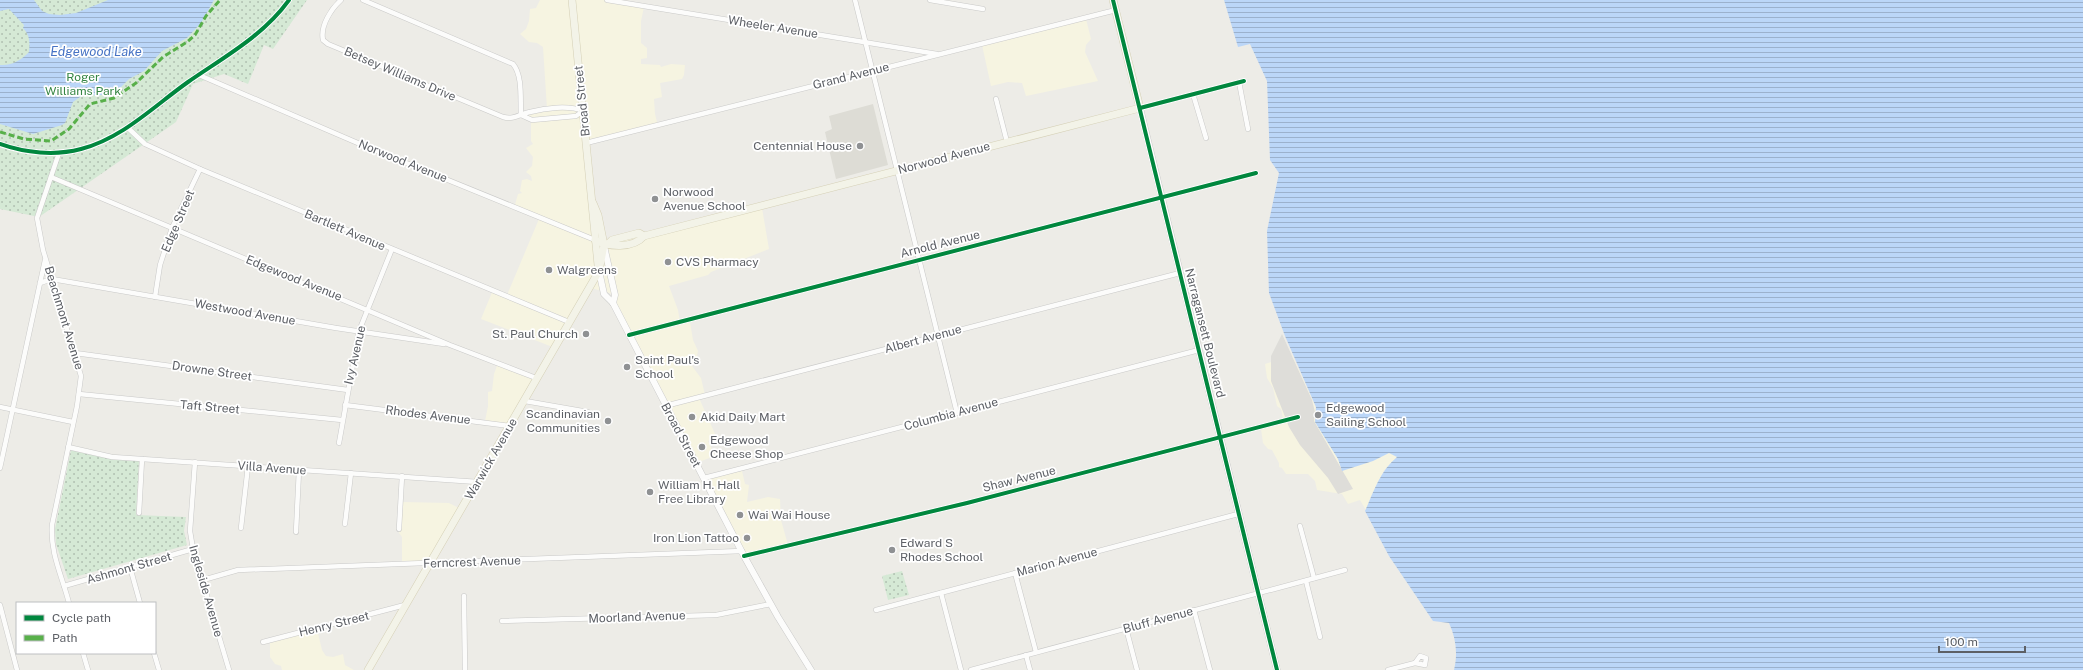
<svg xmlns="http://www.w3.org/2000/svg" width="2083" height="670" font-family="'Public Sans',sans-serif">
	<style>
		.commercial { fill: #f6f4e1 }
		.industrial { fill: #deddd9 }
		.education { fill: #dddcd5 }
		.park { fill: url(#park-dots) }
		.water { fill: url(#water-rules) }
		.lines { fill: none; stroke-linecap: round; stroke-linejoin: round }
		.street-casing { stroke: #c9c9c8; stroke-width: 5.5 }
		.secondary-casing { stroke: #cacac9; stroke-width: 7 }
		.primary-casing { stroke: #d5d0b6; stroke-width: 8 }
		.street { stroke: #fcfcfb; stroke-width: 4.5 }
		.secondary { stroke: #fcfcfb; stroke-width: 6 }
		.primary { stroke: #f3f3e8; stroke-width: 7 }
		.quiet { stroke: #58b04a; stroke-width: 3; stroke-dasharray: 6 3; stroke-linecap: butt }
		.cycleway-casing { stroke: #fff; stroke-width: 6 }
		.cycleway { stroke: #00873e; stroke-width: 4 }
		.poi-dot { fill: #8f9193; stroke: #fff; stroke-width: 1.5 }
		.labels { text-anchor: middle; stroke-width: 3.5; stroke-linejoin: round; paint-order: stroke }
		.street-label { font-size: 12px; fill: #5d6066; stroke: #fff }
		.park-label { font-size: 12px; fill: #358543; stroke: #fff }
		.poi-label { font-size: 12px; fill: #5d6066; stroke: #fff; text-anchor: start }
		.water-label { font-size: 13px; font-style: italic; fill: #4773c4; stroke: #fff }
	</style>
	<defs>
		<pattern id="park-dots" width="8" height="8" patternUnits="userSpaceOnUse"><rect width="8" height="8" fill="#d5e9d5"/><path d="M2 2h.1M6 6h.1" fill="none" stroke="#b0c0b1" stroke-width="1.8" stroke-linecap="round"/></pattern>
		<pattern id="water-rules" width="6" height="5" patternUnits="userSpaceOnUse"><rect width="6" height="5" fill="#bbd6f8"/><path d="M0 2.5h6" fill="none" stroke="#9bb1cd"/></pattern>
	</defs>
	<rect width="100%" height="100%" fill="#edece7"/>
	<g class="commercial">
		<polygon points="540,0 607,0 644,7 641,21 641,43 647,48 647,58 641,59 641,64 660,65 661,67 671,64 685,65 684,75 682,79 660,83 662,97 654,99 655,114 658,126 588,144 599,243 762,208 769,249 711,272 708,275 669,286 678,310 680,322 690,322 693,340 698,351 696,360 692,366 701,378 705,395 699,398 716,436 708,441 715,456 696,463 621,314 613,294 591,288 555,348 481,319 493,290 507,295 539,219 514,208 518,194 522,193 520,191 522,180 527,179 532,181 531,176 526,172 532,166 533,157 526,148 533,144 531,141 531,119 524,115 547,109 543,47 537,43 529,42 520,34 526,29 529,21 530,9 536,8"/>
		<polygon points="1086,19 1091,39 1086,45 1085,52 1098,81 1026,96 1022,83 1008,82 991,86 982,45"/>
		<polygon points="1292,355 1315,406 1324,433 1389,451 1403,452 1389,469 1384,470 1375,491 1377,529 1360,500 1348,504 1342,494 1317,490 1315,481 1308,474 1286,474 1282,468 1279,467 1279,463 1272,450 1268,449 1263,443 1261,429 1284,423 1281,409 1277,406 1273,388 1267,378 1265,364"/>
		<polygon points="498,363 536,379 510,425 485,421 488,406 488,392 492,391 494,374"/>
		<polygon points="742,471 745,484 749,485 747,502 768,497 780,499 781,520 788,545 745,554 704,478"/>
		<polygon points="401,502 449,503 461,509 431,563 402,563 402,537 399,533"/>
		<polygon points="317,629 322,650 326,656 333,657 343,654 345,665 354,670 282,670 281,666 275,664 270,657 270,641"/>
	</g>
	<polygon class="industrial" points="1282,334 1312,400 1315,412 1314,421 1353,489 1338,494 1328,478 1300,445 1289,427 1271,381 1271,356"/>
	<polygon class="education" points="873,104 888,165 836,179 825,132 832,129 829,116"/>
	<g class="park">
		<polygon points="0,0 307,0 273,49 264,45 248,84 224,74 193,84 176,122 39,217 0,209"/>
		<polygon points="71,450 111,459 139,461 136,515 186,517 184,531 187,545 68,579 56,544 55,529"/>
		<polygon points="902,571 909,595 888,600 882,576"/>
	</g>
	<g class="water">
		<path d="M0 0H34L42 11 49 14 60 15 76 13 108 0H214L201 23 187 38 162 51 144 71 129 79 116 92 96 96 87 92 73 102 65 123 62 125 33 134 0 124V65C12 66 21 60 29 52 30 43 30 35 23 28L24 25 9 9 0 11Z"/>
		<path d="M1224 0H2083V670H1454C1458 654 1456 638 1449 623L1433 621 1389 556 1365 511C1374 491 1380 471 1397 457L1389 453 1373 461 1342 471 1338 459 1315 422 1316 407 1285 336 1269 293 1267 231 1279 173 1270 160 1267 81 1250 44 1238 47Z"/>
	</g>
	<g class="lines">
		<g class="street-casing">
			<g id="street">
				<path d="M341 0C331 9 320 26 323 40L328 44 503 117C514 120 520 114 530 112 545 108 569 105 583 111L576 116 532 120 521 115"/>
				<path d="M363 0 513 64C523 76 520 99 521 115"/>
				<polyline points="607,0 937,54"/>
				<polyline points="855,0 957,413"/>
				<polyline points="930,0 983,9"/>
				<polyline points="199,75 367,147 595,240"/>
				<polyline points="1239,82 1248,129"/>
				<polyline points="1193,94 1206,138"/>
				<polyline points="996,99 1007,142"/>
				<polyline points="1140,108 1244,81"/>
				<polyline points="127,127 145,144 200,169 569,322"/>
				<polyline points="586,143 1116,10"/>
				<path d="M0 144C25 153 55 156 81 149 123 138 154 106 188 82 224 57 263 36 289 0"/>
				<path d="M59 153 37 218 43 250 81 376 77 406 52 525C50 553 62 576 69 603"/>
				<polyline points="51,177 450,345 536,378"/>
				<polyline points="40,283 52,279 336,328 444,344"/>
				<polyline points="155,297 160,265 172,228 200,169"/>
				<polyline points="629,335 1256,173"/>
				<polyline points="75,353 348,390"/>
				<polyline points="79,394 342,420"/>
				<polyline points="525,401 588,412"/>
				<polyline points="345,405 510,426"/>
				<polyline points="665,406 1180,273"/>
				<polyline points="0,407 73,422"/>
				<polyline points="339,443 359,331 392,249"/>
				<polyline points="68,447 112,457 478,482"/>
				<polyline points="195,462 190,531 193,549 229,670"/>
				<polyline points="0,468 45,260"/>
				<polyline points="704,478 1199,350"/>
				<polyline points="139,513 142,459"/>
				<polyline points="345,524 351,473"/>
				<polyline points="1300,526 1314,578"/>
				<polyline points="241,528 248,466"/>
				<polyline points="399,529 402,476"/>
				<polyline points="296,532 299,470"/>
				<polyline points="744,556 967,503 1298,417"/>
				<polyline points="130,567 140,603"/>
				<polyline points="1015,573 1036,652"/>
				<polyline points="203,580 238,570 742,551"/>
				<polyline points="1306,581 1320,637"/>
				<polyline points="64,586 193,549"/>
				<polyline points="941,593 961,670"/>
				<polyline points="464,596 465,670"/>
				<polyline points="0,605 17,670"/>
				<polyline points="876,610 1238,514"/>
				<polyline points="1194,610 1210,670"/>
				<polyline points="502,621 716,615 771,604"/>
				<polyline points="1126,628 1137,670"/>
				<polyline points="263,642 405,605"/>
				<polyline points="83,653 88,670"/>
				<polyline points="154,653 159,670"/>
				<polyline points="1026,655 1030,670"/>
				<polyline points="971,670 1345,570"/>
				<polyline points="1388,670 1415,663 1425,665 1426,658 1420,656 1415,663"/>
			</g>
		</g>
		<g class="secondary-casing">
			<g id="secondary">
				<polyline points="1140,108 1277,670"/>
				<polyline points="604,246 615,295 613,303"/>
				<polyline points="599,271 604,294 613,303 744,556 778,617 811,670"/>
			</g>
		</g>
		<g class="primary-casing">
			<g id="primary">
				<polyline points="572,0 598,265"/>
				<path d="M595 240C608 247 633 249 644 236L1140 108 1113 0"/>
				<polyline points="608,244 612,240 639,233 644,236"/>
				<polyline points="368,670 599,271 604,245 598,215 593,203"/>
			</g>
		</g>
		<use href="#street" class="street"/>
		<use href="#secondary" class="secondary"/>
		<use href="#primary" class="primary"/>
		<polyline class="quiet" points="0,132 24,139 51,141 69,129 90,104 114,98 136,83 163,57 187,42 195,35 206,16 220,0"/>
		<g class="cycleway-casing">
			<g id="cycleway">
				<polyline points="1113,0 1277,670"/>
				<polyline points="1140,108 1244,81"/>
				<path d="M0 144C25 153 55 156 81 149 123 138 154 106 188 82 224 57 263 36 289 0"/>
				<polyline points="629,335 1256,173"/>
				<polyline points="744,556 967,503 1298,417"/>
			</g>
		</g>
		<use href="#cycleway" class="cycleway"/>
	</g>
	<g class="poi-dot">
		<circle cx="860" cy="146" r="4"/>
		<circle cx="655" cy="199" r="4"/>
		<circle cx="668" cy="262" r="4"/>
		<circle cx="549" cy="270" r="4"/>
		<circle cx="586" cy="334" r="4"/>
		<circle cx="627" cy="367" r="4"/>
		<circle cx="1318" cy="415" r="4"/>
		<circle cx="692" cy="417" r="4"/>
		<circle cx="608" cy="421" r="4"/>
		<circle cx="702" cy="447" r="4"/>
		<circle cx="650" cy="492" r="4"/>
		<circle cx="740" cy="515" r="4"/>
		<circle cx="747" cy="538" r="4"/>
		<circle cx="892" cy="550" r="4"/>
	</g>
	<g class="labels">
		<g class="street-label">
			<text transform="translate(773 27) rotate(9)" y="4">Wheeler Avenue</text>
			<text transform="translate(400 74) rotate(23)" y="4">Betsey Williams Drive</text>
			<text transform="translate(851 76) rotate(-14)" y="4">Grand Avenue</text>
			<text transform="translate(582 101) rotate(-96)" y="4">Broad Street</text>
			<text transform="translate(944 158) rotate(-15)" y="4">Norwood Avenue</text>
			<text transform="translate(403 161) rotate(22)" y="4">Norwood Avenue</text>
			<text transform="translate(178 221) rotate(-67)" y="4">Edge Street</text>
			<text transform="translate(345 230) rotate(23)" y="4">Bartlett Avenue</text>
			<text transform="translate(940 244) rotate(-14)" y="4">Arnold Avenue</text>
			<text transform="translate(294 278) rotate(22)" y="4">Edgewood Avenue</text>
			<text transform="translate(245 312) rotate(10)" y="4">Westwood Avenue</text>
			<text transform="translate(64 318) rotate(73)" y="4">Beachmont Avenue</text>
			<text transform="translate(1205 333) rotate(76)" y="4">Narragansett Boulevard</text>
			<text transform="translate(923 339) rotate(-15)" y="4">Albert Avenue</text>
			<text transform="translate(355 355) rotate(-77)" y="4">Ivy Avenue</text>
			<text transform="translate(212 371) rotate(8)" y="4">Drowne Street</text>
			<text transform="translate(210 407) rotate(5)" y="4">Taft Street</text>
			<text transform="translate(951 414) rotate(-15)" y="4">Columbia Avenue</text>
			<text transform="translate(428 415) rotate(7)" y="4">Rhodes Avenue</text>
			<text transform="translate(681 435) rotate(62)" y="4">Broad Street</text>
			<text transform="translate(491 459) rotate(-60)" y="4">Warwick Avenue</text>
			<text transform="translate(272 468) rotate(4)" y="4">Villa Avenue</text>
			<text transform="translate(1019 479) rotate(-14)" y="4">Shaw Avenue</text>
			<text transform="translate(472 562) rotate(-2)" y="4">Ferncrest Avenue</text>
			<text transform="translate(1057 562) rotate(-15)" y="4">Marion Avenue</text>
			<text transform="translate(129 568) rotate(-16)" y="4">Ashmont Street</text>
			<text transform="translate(206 591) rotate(74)" y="4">Ingleside Avenue</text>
			<text transform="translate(637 617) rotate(-2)" y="4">Moorland Avenue</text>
			<text transform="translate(1158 620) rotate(-15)" y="4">Bluff Avenue</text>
			<text transform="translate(334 624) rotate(-14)" y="4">Henry Street</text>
		</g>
		<g class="park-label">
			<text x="83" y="81">Roger<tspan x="83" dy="14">Williams Park</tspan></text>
		</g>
		<g class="poi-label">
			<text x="852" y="150" text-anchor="end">Centennial House</text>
			<text x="663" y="196">Norwood<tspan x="663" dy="14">Avenue School</tspan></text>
			<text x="676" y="266">CVS Pharmacy</text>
			<text x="557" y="274">Walgreens</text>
			<text x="578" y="338" text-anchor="end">St. Paul Church</text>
			<text x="635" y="364">Saint Paul's<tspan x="635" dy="14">School</tspan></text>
			<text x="1326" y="412">Edgewood<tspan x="1326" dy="14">Sailing School</tspan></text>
			<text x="600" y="418" text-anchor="end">Scandinavian<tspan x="600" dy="14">Communities</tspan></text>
			<text x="700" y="421">Akid Daily Mart</text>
			<text x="710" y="444">Edgewood<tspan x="710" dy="14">Cheese Shop</tspan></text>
			<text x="658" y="489">William H. Hall<tspan x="658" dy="14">Free Library</tspan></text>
			<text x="748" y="519">Wai Wai House</text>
			<text x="739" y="542" text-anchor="end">Iron Lion Tattoo</text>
			<text x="900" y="547">Edward S<tspan x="900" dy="14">Rhodes School</tspan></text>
		</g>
		<g class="water-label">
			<text x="96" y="56">Edgewood Lake</text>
		</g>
	</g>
	<rect x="16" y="602" width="140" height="52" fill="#ffffff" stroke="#bebfc2"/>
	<rect x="24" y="615" width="20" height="6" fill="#00873e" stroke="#bebfc2"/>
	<text x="52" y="622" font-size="12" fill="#5d6066">Cycle path</text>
	<rect x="24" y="635" width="20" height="6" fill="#58b04a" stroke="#bebfc2"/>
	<text x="52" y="642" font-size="12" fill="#5d6066">Path</text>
	<path d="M1939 646v6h86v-6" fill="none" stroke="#5d6066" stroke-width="2"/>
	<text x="1945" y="646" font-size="12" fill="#5d6066" stroke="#ffffff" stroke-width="3" paint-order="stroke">100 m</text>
</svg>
